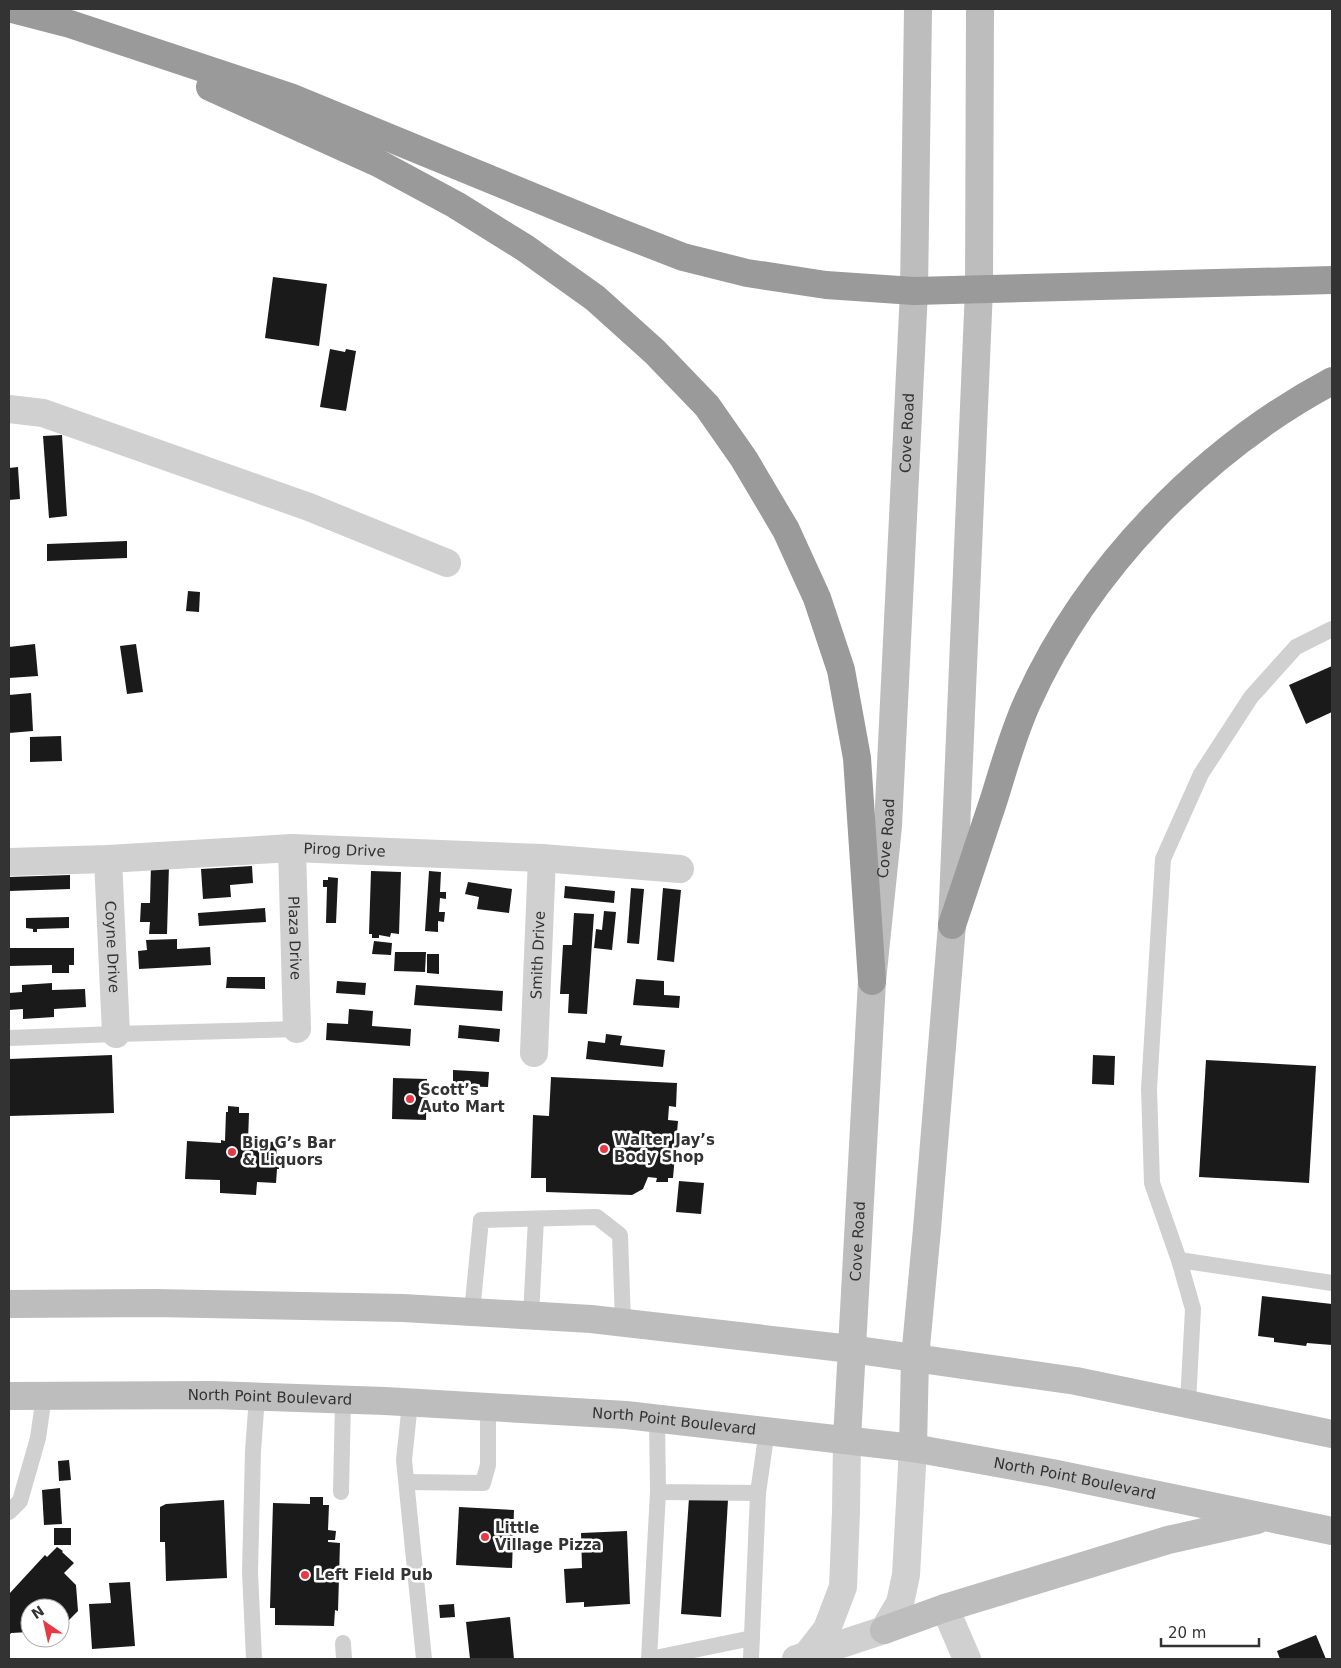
<svg xmlns="http://www.w3.org/2000/svg" width="1341" height="1668" font-family="'DejaVu Sans',sans-serif">
	<style>
		.building { fill: #1a1a1a }
		.lines { fill: none; stroke-linecap: round; stroke-linejoin: round }
		.service { stroke: #d0d0d0; stroke-width: 16 }
		.minor { stroke: #d0d0d0; stroke-width: 28 }
		.tertiary { stroke: #d0d0d0; stroke-width: 28 }
		.secondary { stroke: #bdbdbd; stroke-width: 28 }
		.motorway { stroke: #9a9a9a; stroke-width: 28 }
		.poi-dot { fill: #e63946; stroke: #fff; stroke-width: 2 }
		.labels { text-anchor: middle; stroke-width: 5; stroke-linejoin: round; paint-order: stroke }
		.street-label { font-size: 15px; fill: #333; stroke: #fff }
		.poi-label { font-size: 15px; font-weight: bold; fill: #333; stroke: #fff; text-anchor: start }
	</style>
	<rect width="100%" height="100%" fill="#fff"/>
	<g class="building">
		<polygon points="273,277 327,284 319,346 265,338"/>
		<polygon points="330,349 345,352 346,349 356,351 346,411 320,407"/>
		<polygon points="62,435 67,516 49,518 43,436"/>
		<polygon points="18,467 20,499 9,500 9,468"/>
		<polygon points="127,541 127,558 47,561 47,544"/>
		<polygon points="188,591 200,592 199,612 186,611"/>
		<polygon points="35,644 38,676 9,678 9,647"/>
		<polygon points="136,644 143,692 127,694 120,646"/>
		<polygon points="1332,666 1332,712 1306,724 1289,685"/>
		<polygon points="31,693 33,731 9,733 9,695"/>
		<polygon points="61,736 62,761 30,762 30,737"/>
		<polygon points="151,864 169,865 167,934 149,934 150,922 140,922 141,903 150,903"/>
		<polygon points="252,866 253,883 230,885 231,897 203,899 201,869"/>
		<polygon points="371,871 401,872 399,934 391,933 390,937 379,935 379,938 372,938 372,934 369,934"/>
		<polygon points="429,871 441,872 440,892 446,892 446,899 440,898 439,912 445,912 444,922 438,921 438,932 425,931"/>
		<polygon points="70,875 70,889 9,891 9,877"/>
		<polygon points="328,877 338,878 336,923 326,923 327,887 323,887 323,880 328,880"/>
		<polygon points="468,882 512,889 509,913 477,909 479,897 465,894"/>
		<polygon points="565,886 615,891 614,903 564,898"/>
		<polygon points="631,888 644,889 639,944 627,943"/>
		<polygon points="663,888 681,890 674,962 657,960"/>
		<polygon points="265,908 266,922 199,926 198,913"/>
		<polygon points="604,911 616,912 612,950 594,948 596,929 602,930"/>
		<polygon points="574,913 594,914 587,1014 568,1013 569,994 560,994 563,945 572,945"/>
		<polygon points="69,917 69,928 37,929 37,932 33,932 33,929 26,928 26,918"/>
		<polygon points="177,939 177,949 210,947 211,965 139,969 138,951 147,950 146,940"/>
		<polygon points="374,941 392,943 391,955 372,954"/>
		<polygon points="9,948 74,948 74,965 69,965 69,973 52,973 52,965 9,966"/>
		<polygon points="395,952 426,952 425,972 394,971"/>
		<polygon points="427,954 439,954 439,974 427,973"/>
		<polygon points="227,977 265,977 265,989 226,988"/>
		<polygon points="636,979 664,981 664,995 680,996 679,1008 633,1005"/>
		<polygon points="337,981 366,983 365,995 336,993"/>
		<polygon points="52,983 52,990 85,989 86,1007 54,1009 54,1017 23,1019 23,1009 9,1010 9,993 22,992 22,985"/>
		<polygon points="416,985 503,991 502,1011 414,1005"/>
		<polygon points="349,1009 373,1011 372,1026 411,1029 410,1046 326,1040 327,1023 348,1024"/>
		<polygon points="459,1025 500,1029 499,1042 458,1038"/>
		<polygon points="606,1034 622,1036 620,1045 665,1050 663,1067 586,1059 588,1041 605,1043"/>
		<polygon points="112,1055 114,1113 9,1116 9,1059"/>
		<polygon points="1093,1055 1115,1056 1114,1085 1092,1084"/>
		<polygon points="1206,1060 1316,1066 1309,1183 1199,1177"/>
		<polygon points="453,1070 489,1072 488,1087 453,1086"/>
		<polygon points="551,1077 677,1083 676,1107 669,1106 668,1120 678,1121 673,1178 668,1178 668,1182 656,1182 657,1178 648,1177 643,1189 632,1195 546,1192 546,1178 531,1178 533,1115 549,1116"/>
		<polygon points="393,1078 427,1079 426,1120 392,1119"/>
		<polygon points="228,1106 239,1107 239,1113 249,1113 248,1141 277,1142 276,1161 279,1161 279,1169 277,1169 276,1183 257,1182 256,1195 220,1193 220,1180 185,1179 187,1141 221,1143 221,1140 225,1141 226,1112 228,1112"/>
		<polygon points="679,1181 704,1183 701,1214 676,1212"/>
		<polygon points="1262,1296 1332,1304 1332,1345 1307,1343 1306,1346 1274,1342 1274,1338 1258,1336"/>
		<polygon points="69,1460 71,1480 59,1481 58,1461"/>
		<polygon points="60,1488 62,1524 44,1525 42,1490"/>
		<polygon points="310,1497 323,1497 323,1505 329,1505 328,1530 336,1531 335,1540 328,1540 328,1542 340,1543 338,1611 335,1610 334,1626 275,1625 275,1608 270,1608 273,1503 310,1504"/>
		<polygon points="689,1498 728,1500 721,1617 681,1614"/>
		<polygon points="224,1500 227,1578 166,1581 165,1542 160,1542 160,1507 166,1504"/>
		<polygon points="459,1507 514,1510 512,1568 456,1565"/>
		<rect x="54" y="1528" width="17" height="17"/>
		<polygon points="627,1531 630,1604 584,1607 584,1602 566,1603 564,1569 582,1568 581,1533"/>
		<polygon points="57,1547 63,1551 62,1552 74,1563 64,1573 76,1585 78,1611 60,1629 60,1608 30,1608 30,1632 11,1633 9,1636 9,1594 45,1555 47,1557"/>
		<polygon points="130,1582 135,1646 92,1649 89,1604 111,1603 109,1583"/>
		<polygon points="454,1604 455,1617 440,1618 439,1605"/>
		<polygon points="510,1617 514,1659 470,1659 466,1622"/>
		<polygon points="1316,1635 1326,1659 1280,1659 1277,1651"/>
	</g>
	<g class="lines">
		<g class="service">
			<polyline points="9,1038 116,1034 297,1029"/>
			<polyline points="1179,1260 1332,1283"/>
			<polyline points="472,1312 481,1220 597,1217 620,1235 623,1323"/>
			<polyline points="531,1315 536,1219"/>
			<polyline points="410,1403 404,1460 424,1659"/>
			<polyline points="1188,1403 1193,1309 1179,1260 1152,1183 1149,1089 1163,859 1201,774 1251,697 1296,647 1332,629"/>
			<polyline points="657,1418 658,1492 758,1493 767,1430"/>
			<polyline points="407,1482 483,1483 488,1465 488,1408"/>
			<polyline points="341,1492 343,1400"/>
			<polyline points="9,1512 20,1501 38,1438 44,1396"/>
			<polyline points="343,1643 344,1659"/>
			<polyline points="254,1659 250,1572 253,1451 257,1397"/>
			<polyline points="649,1659 658,1492"/>
			<polyline points="650,1659 752,1638"/>
			<polyline points="751,1659 758,1493"/>
		</g>
		<g class="minor">
			<polyline points="9,409 43,413 309,507 447,563"/>
			<path id="s1" d="M292 848 297 1029"/>
			<path id="s2" d="M108 859 116 1034"/>
			<path id="s3" d="M9 862 108 859 292 848 542 858 680 869"/>
			<path id="s4" d="M534 1053 542 858"/>
			<polyline points="945,1608 967,1659"/>
		</g>
		<g class="tertiary">
			<polyline points="806,1656 827,1629 843,1587 846,1512 847,1439"/>
			<polyline points="796,1659 884,1630 900,1603 906,1575 913,1448"/>
		</g>
		<g class="secondary">
			<polyline points="9,1304 155,1303 403,1308 591,1319 851,1349 1076,1381 1332,1434"/>
			<path id="s5" d="M9 1396 213 1395 385 1401 626 1415 913 1448 1052 1473 1332 1531"/>
			<path id="s6" d="M847 1439 872 981 888 826 914 291 918 9"/>
			<polyline points="913,1448 915,1358 927,1229 952,925 979,289 980,9"/>
			<polyline points="884,1630 945,1608 1168,1540 1257,1520"/>
		</g>
		<g class="motorway">
			<polyline points="12,9 70,24 290,97 611,229 683,257 747,273 826,285 914,291 1332,280"/>
			<polyline points="210,87 378,163 456,205 525,248 595,298 655,352 707,406 744,459 786,530 817,598 841,670 857,758 872,981"/>
			<path d="M952 925C966 883 980 842 994 799 1004 767 1013 734 1027 703 1087 569 1203 450 1332 381"/>
		</g>
	</g>
	<g class="poi-dot">
		<circle cx="410" cy="1099" r="5"/>
		<circle cx="604" cy="1149" r="5"/>
		<circle cx="232" cy="1152" r="5"/>
		<circle cx="485" cy="1537" r="5"/>
		<circle cx="305" cy="1575" r="5"/>
	</g>
	<g class="labels">
		<g class="street-label">
			<text dy="5" stroke="none"><textPath href="#s6" startOffset="1008">Cove Road</textPath></text>
			<text dy="5" stroke="none"><textPath href="#s6" startOffset="602">Cove Road</textPath></text>
			<text dy="5" stroke="none"><textPath href="#s3" startOffset="336">Pirog Drive</textPath></text>
			<text dy="5" stroke="none"><textPath href="#s1" startOffset="90">Plaza Drive</textPath></text>
			<text dy="5" stroke="none"><textPath href="#s2" startOffset="88">Coyne Drive</textPath></text>
			<text dy="5" stroke="none"><textPath href="#s4" startOffset="98">Smith Drive</textPath></text>
			<text dy="5" stroke="none"><textPath href="#s6" startOffset="198">Cove Road</textPath></text>
			<text dy="5" stroke="none"><textPath href="#s5" startOffset="261">North Point Boulevard</textPath></text>
			<text dy="5" stroke="none"><textPath href="#s5" startOffset="666">North Point Boulevard</textPath></text>
			<text dy="5" stroke="none"><textPath href="#s5" startOffset="1071">North Point Boulevard</textPath></text>
		</g>
		<g class="poi-label">
			<text x="420" y="1095">Scott’s<tspan x="420" dy="17">Auto Mart</tspan></text>
			<text x="614" y="1145">Walter Jay’s<tspan x="614" dy="17">Body Shop</tspan></text>
			<text x="242" y="1148">Big G’s Bar<tspan x="242" dy="17">&amp; Liquors</tspan></text>
			<text x="495" y="1533">Little<tspan x="495" dy="17">Village Pizza</tspan></text>
			<text x="315" y="1580">Left Field Pub</text>
		</g>
	</g>
	<rect width="1341" height="1668" fill="none" stroke="#333333" stroke-width="20"/>
	<g transform="translate(45 1623) rotate(326)"><circle r="24" fill="#ffffff" stroke="#adadad"/>
	<path d="M0-4L9 19L0 12L-9 19Z" fill="#e63946"/>
	<text y="-8" font-size="14" font-weight="bold" text-anchor="middle" fill="#333333">N</text>
	</g>
	<path d="M1161 1638v8h98v-8" fill="none" stroke="#333333" stroke-width="2.5"/>
	<text x="1168" y="1638" font-size="15" fill="#333333" stroke="#ffffff" stroke-width="4" paint-order="stroke">20 m</text>
</svg>
